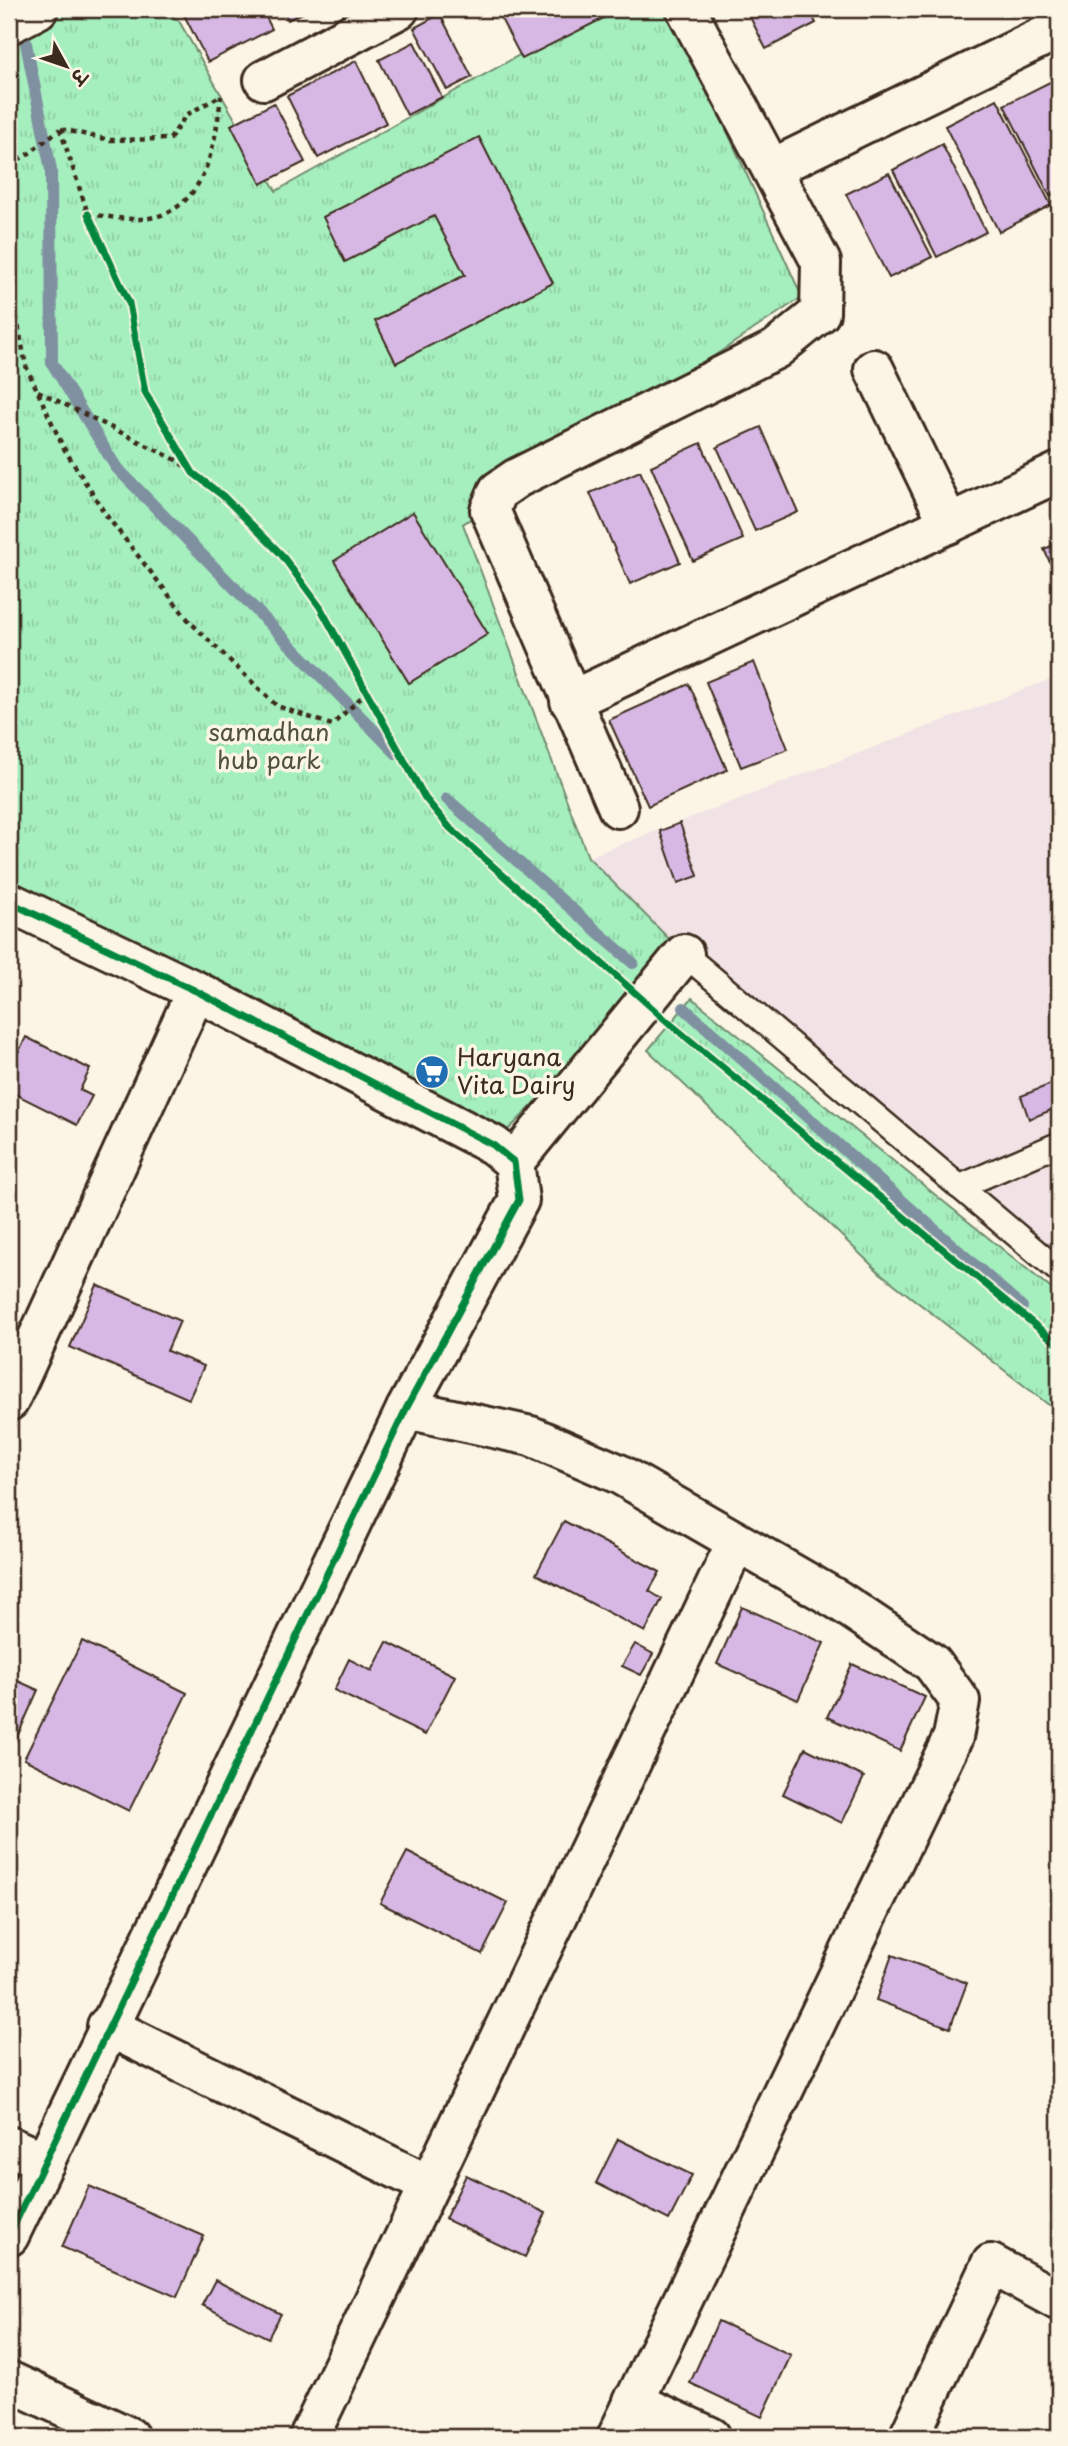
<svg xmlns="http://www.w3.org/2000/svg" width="1068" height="2446" font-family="'Playpen Sans','Playpen Sans Deva',sans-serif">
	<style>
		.built { fill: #f1e3e5 }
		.grass { fill: url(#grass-tufts); stroke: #708c6e; stroke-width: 2 }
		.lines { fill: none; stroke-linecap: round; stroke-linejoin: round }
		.stream { stroke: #7f91a0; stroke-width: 12 }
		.building { fill: #d7b8e4; stroke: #3b2a1e; stroke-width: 2 }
		.lane-casing { stroke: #3b2a1e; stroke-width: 28 }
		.street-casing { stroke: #3b2a1e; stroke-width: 44 }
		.path { stroke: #3b2a1e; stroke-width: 4.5; stroke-dasharray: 5 5; stroke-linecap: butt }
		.lane { stroke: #fcf5e5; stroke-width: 23 }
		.street { stroke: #fcf5e5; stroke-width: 38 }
		.cycleway-casing { stroke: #fcf5e5; stroke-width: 11 }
		.cycleway { stroke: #00873e; stroke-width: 7 }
		.labels { text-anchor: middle; stroke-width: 7; stroke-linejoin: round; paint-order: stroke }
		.park-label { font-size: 24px; fill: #50513e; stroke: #fcf5e5 }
		.poi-label { font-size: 24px; fill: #3b2a1e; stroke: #fcf5e5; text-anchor: start }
	</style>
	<defs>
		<pattern id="grass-tufts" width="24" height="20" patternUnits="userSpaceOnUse" patternTransform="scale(1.75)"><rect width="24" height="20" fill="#a5efbe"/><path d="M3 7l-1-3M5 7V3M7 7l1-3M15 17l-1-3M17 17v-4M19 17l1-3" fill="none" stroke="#8fcda3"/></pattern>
	</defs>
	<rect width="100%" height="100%" fill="#fcf5e5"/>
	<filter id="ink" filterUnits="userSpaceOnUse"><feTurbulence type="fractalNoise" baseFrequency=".0143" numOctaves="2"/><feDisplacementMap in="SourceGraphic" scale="14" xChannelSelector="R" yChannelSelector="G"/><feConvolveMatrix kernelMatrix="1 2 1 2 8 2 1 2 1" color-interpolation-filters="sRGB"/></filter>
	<g filter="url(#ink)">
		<polygon class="built" points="1059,676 1059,1286 684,955 588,857"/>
		<g class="grass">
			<polygon points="31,9 71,9 77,16 86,9 162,9 179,21 276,191 602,9 672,9 802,297 463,524 588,857 684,954 493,1145 9,911 9,24"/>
			<polygon points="692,998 1059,1295 1059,1413 879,1272 648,1050"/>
		</g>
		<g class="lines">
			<g class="stream">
				<polyline points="22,23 51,170 52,363 116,467 397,754"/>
				<polyline points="447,799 633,963"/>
				<polyline points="684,1008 1022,1307"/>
			</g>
		</g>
		<g class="building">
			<polygon points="181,9 262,9 272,29 208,62"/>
			<polygon points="282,9 311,9 288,20"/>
			<polygon points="496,9 619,9 620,10 522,59"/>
			<polygon points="746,9 809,9 816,23 766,49"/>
			<polygon points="440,14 472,77 447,90 414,28"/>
			<polygon points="414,42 442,97 407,115 379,60"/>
			<polygon points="356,61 386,123 318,158 287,96"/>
			<polygon points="1056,79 1059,87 1059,191 1050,196 1004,105"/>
			<polygon points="997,99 1051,205 999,232 945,126"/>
			<polygon points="274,103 305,162 261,184 231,125"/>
			<polygon points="479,137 553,283 396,363 375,321 465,275 434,216 345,262 323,217"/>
			<polygon points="942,144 986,232 937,257 893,170"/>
			<polygon points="889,173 932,257 889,278 846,194"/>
			<polygon points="761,427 798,512 755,531 717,447"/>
			<polygon points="701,443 743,539 693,561 651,466"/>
			<polygon points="640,471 680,562 630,584 590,493"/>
			<polygon points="413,512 488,634 409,683 334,561"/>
			<polygon points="1059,543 1059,583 1044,549"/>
			<polygon points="754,662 788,749 741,767 706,682"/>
			<polygon points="689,684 727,770 648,806 609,720"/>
			<polygon points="680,823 698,876 678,883 660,831"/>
			<polygon points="26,1037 90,1069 80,1090 92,1096 77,1125 9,1091 9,1071"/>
			<polygon points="1059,1081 1059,1107 1029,1119 1021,1096"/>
			<polygon points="97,1285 180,1321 167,1351 204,1366 189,1399 70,1347"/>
			<polygon points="564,1521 660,1572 649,1591 662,1599 645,1632 536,1574"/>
			<polygon points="742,1607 824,1643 798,1700 717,1664"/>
			<polygon points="82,1641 187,1693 129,1811 24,1759"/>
			<polygon points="387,1642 455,1676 425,1735 334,1690 349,1659 372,1671"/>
			<polygon points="635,1644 653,1654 641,1675 622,1666"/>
			<polygon points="852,1664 925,1697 900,1751 827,1717"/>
			<polygon points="9,1677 38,1690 14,1744 9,1742"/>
			<polygon points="805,1748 864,1777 842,1823 783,1794"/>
			<polygon points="407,1852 508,1903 482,1954 380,1903"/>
			<polygon points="892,1955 967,1983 950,2028 876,2000"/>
			<polygon points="618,2139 692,2175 669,2220 596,2183"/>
			<polygon points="466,2175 546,2213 525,2257 445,2219"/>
			<polygon points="89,2186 204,2236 177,2297 62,2247"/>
			<polygon points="215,2280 281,2314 268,2338 202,2305"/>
			<polygon points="718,2321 791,2355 762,2417 690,2383"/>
		</g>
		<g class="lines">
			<g class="lane-casing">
				<g id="lane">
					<polyline points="684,954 1059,1271"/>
					<polyline points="959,1187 1059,1144"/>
				</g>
			</g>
			<g class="street-casing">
				<g id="street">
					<polyline points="9,24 38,9"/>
					<polyline points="264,80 399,9"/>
					<polyline points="773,168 1059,29"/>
					<polyline points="874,369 949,524"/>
					<polyline points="570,701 1059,472"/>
					<polyline points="618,808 490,510 498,491 517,478 776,349 820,313 821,262 686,9"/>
					<polyline points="9,902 196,991 493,1145 514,1162 519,1200 406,1409 9,2236"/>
					<polyline points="514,1162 684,954"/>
					<polyline points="9,1401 196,991"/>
					<polyline points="406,1409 531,1436 619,1474 838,1600 932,1663 960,1701 953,1737 617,2437"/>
					<polyline points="107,2026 427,2184"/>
					<polyline points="9,2146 45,2162"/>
					<polyline points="9,2381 129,2437"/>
					<polyline points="633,2401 711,2437"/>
					<polyline points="309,2437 736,1543"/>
					<polyline points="909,2437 991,2264 1059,2301"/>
				</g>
			</g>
			<g class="path">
				<path d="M60 129 88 214C104 216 120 219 136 219 204 219 215 148 221 96"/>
				<polyline points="61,129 110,140 170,139 186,115 222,95"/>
				<polyline points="9,165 27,155 60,129"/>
				<polyline points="9,277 26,366 63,447 106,515 190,622 277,706 332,725 368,691"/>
				<polyline points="38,391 178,461 193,473"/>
			</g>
			<use href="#lane" class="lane"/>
			<use href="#street" class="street"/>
			<g class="cycleway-casing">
				<g id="cycleway">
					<polyline points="88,214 129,303 145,392 193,473 223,496 281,554 320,607 425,798 450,828 669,1023 1059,1345"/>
					<polyline points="9,902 196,991 493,1145 514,1162 519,1200 406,1409 9,2236"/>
				</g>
			</g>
			<use href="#cycleway" class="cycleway"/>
		</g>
	</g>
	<defs>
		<g id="supermarket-disc" transform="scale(1.75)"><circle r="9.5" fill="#1f6fb2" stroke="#fcf5e5"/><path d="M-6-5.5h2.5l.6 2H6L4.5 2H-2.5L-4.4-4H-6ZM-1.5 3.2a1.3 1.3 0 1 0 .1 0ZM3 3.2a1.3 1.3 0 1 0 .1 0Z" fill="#fff"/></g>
	</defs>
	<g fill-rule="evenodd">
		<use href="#supermarket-disc" x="432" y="1072"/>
	</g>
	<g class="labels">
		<g class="park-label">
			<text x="269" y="741">samadhan<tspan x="269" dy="28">hub park</tspan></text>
		</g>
		<g class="poi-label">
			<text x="457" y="1066">Haryana<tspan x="457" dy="28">Vita Dairy</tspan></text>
		</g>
	</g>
	<rect width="1068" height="2446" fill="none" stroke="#fcf5e5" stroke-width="35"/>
	<rect x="18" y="18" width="1033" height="2411" fill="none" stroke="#3b2a1e" stroke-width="2.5" filter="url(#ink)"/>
	<g transform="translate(66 66) rotate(130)" stroke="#fcf5e5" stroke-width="5" paint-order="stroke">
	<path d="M0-5L12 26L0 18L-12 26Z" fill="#3b2a1e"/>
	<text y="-10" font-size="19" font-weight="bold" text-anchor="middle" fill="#3b2a1e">उ</text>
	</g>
</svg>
